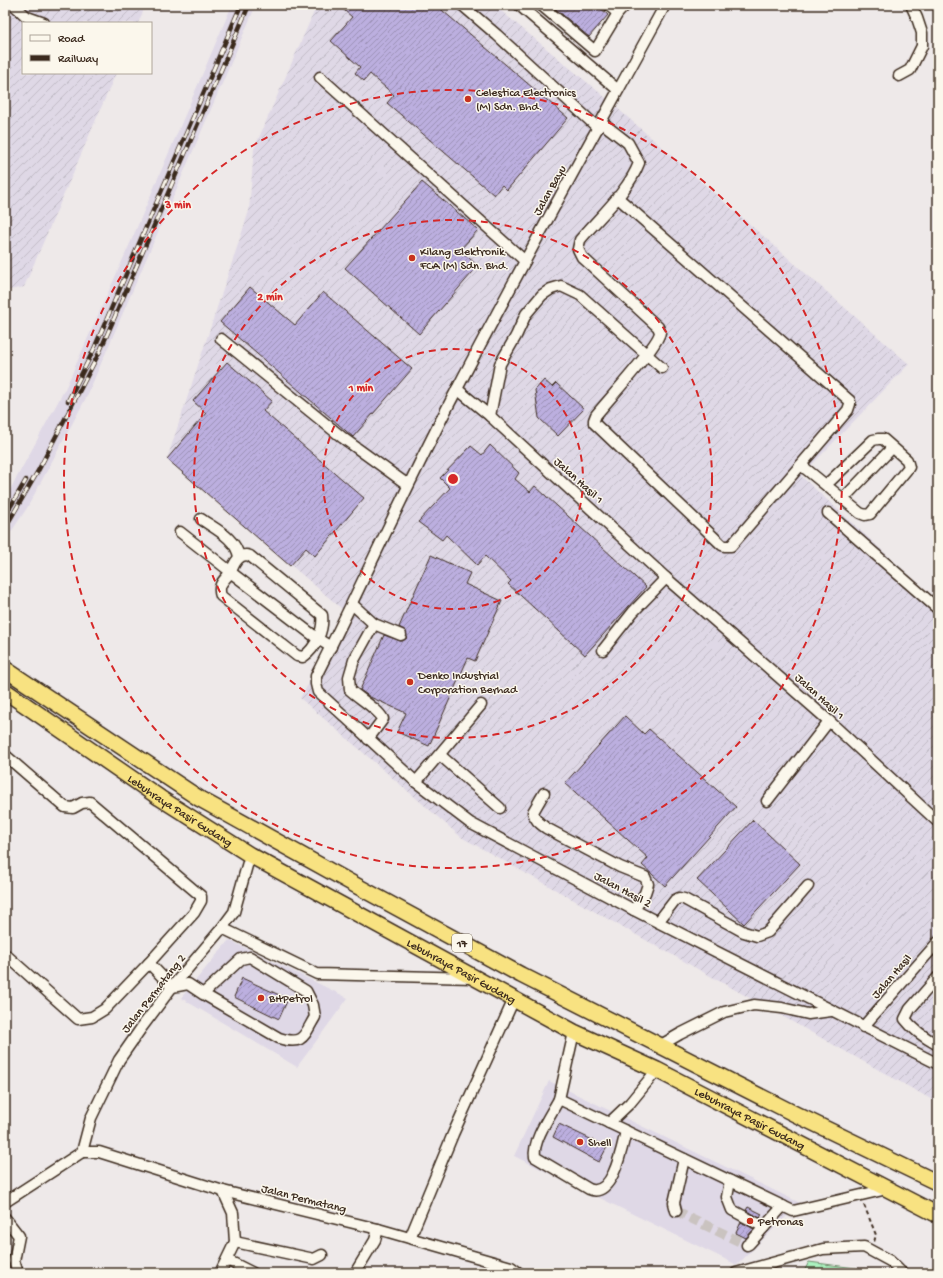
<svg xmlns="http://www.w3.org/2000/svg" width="943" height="1278" font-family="'Gochi Hand',sans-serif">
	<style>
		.built { fill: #dfd8e6 }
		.industrial { fill: url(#industrial-furrows) }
		.forest { fill: url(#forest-crowns); stroke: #728e6e }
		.building { fill: url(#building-hatch); stroke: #3b2a1e }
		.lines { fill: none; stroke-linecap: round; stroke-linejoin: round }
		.minor-tunnel { stroke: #cac3c0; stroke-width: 10; stroke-dasharray: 10 5; stroke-linecap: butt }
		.minor-casing { stroke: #3b2a1e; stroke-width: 13 }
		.highway-casing { stroke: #3b2a1e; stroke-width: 18 }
		.path { stroke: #3b2a1e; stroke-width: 2; stroke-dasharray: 4 3; stroke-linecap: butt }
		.minor { stroke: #fbf7ec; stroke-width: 10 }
		.highway { stroke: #f8e281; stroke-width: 15 }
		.rail-casing { stroke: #3b2a1e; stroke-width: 4.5 }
		.rail { stroke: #fbf7ec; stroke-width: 3; stroke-dasharray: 9; stroke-linecap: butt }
		.ring { fill: none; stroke: #d62828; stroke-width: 2; stroke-dasharray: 7 5 }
		.poi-dot { fill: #c8321e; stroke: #fbf7ec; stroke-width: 1.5 }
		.labels { text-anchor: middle; stroke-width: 3; stroke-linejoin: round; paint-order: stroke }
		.shield { fill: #fbf7ec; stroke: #75685c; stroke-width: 1 }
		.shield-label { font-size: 11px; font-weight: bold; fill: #3b2a1e }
		.poi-label { font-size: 12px; fill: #3b2a1e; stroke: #fbf7ec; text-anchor: start }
		.street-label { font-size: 12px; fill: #3b2a1e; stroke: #fbf7ec }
		.centre { fill: #d62828; stroke: #fbf7ec; stroke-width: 2 }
		.ring-label { font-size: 12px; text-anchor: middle; font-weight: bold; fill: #d62828; stroke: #fbf7ec; stroke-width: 3; stroke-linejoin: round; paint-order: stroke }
	</style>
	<defs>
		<pattern id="industrial-furrows" width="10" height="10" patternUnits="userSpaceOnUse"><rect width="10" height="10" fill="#dfd8e6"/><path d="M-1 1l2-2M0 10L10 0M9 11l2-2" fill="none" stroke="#c0bac5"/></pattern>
		<pattern id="forest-crowns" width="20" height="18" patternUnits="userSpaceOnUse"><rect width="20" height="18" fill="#aaf1be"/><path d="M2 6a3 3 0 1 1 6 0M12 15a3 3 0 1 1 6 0" fill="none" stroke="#93cfa3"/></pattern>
		<pattern id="building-hatch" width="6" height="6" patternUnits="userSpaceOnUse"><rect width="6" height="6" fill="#bcafdf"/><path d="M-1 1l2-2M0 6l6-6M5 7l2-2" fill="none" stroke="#9a8fb4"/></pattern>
	</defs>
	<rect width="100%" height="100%" fill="#eee9e9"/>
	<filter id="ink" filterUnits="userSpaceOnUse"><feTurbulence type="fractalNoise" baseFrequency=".025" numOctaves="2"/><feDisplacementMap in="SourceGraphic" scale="8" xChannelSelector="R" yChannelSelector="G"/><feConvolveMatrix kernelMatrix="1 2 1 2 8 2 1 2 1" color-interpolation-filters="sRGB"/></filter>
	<g filter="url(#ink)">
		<g class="built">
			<polygon points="232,5 256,5 87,396 27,508 5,541 5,499 66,387 132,239"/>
			<polygon points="229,940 348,998 297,1067 181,998"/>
			<polygon points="549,1081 800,1203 737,1265 514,1156"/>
		</g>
		<g class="industrial">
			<polygon points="5,5 146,5 138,23 23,23 23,73 116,73 24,287 5,291"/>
			<polygon points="317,5 494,5 600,93 909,364 801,476 938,602 938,1103 461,837 300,698 331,647 348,614 167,459 249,211 254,149"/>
		</g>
		<polygon class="forest" points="809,1262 879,1271 878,1273 803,1273"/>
		<g class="building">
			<polygon points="338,5 436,5 568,118 507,190 502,185 494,195 387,103 394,95 370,74 364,81 355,73 360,67 331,41 352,17"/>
			<polygon points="551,5 597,5 608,15 589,37"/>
			<polygon points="422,182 478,230 460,250 478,266 419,334 345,268"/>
			<polygon points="250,287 295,325 323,292 412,369 353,437 220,322"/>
			<polygon points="227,362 272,401 263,411 364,498 315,556 306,548 290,566 167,459 206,413 193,401"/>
			<polygon points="544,380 552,387 556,383 584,409 558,436 539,418 535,390"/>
			<polygon points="490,445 519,473 515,479 530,492 535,486 646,587 585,655 508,584 511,581 485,556 477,565 446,535 442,540 418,522 450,488 440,478 471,446 482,455"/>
			<polygon points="431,555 470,573 465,584 502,601 475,661 468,658 429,746 397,732 406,713 370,697 360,690 384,635 401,641 407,638 406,631 399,627"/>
			<polygon points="625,716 644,734 649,729 736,807 665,886 642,865 648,858 565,783"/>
			<polygon points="753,820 800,864 744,924 697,880"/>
			<polygon points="242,978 288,999 279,1019 234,997"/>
			<polygon points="559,1124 607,1147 599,1162 553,1137"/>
			<polygon points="748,1207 762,1214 760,1218 746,1210"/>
			<polygon points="741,1222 754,1229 746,1238 736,1233"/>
		</g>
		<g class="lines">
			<polyline class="minor-tunnel" points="676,1211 747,1245"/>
			<g class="minor-casing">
				<g id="minor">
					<polyline points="14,5 27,17 44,23"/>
					<polyline points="462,5 497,35 598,128"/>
					<polyline points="519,5 618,90"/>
					<polyline points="541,5 595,51 618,13 626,5"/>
					<polyline points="608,5 618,13"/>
					<path d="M665 5C595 133 524 260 457 389 407 484 364 581 316 676V684L318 692 416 782 470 823 634 910 938 1064"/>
					<polyline points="899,76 910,70 922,46 922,33 917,18 911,5"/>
					<polyline points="320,77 525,261"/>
					<path d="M601 122 628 143 639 163C628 192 599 217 580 240L578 249 582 257 658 327 660 332C659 345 607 401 596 415L594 420V423L722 545 725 546H731L848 410 850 404V401L617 197"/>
					<polyline points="221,339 343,438 408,485"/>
					<polyline points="457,389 490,416 666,578 829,721 938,822"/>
					<polyline points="490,416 500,364 516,336 526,314 542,295 551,289 561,286 580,295 662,368"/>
					<polyline points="801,465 860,513 865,515 870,514 909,467 907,460 883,439 878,439 873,440 826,485"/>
					<polyline points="843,499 892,448"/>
					<polyline points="828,513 938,609"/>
					<path d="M201 519C215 529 236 538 239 557"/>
					<path d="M180 532 231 572C224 580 217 585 221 596L297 656 303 657C316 648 324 630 322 615L250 556C240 552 234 563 231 572L233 574 318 639 331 647"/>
					<polyline points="352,604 374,624"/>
					<polyline points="603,650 633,612 666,578"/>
					<path d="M368 739 383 719C378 709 360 699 350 690L349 677 354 660 374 624 401 635"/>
					<polyline points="5,755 65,807 73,808 82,803 90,802 201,896 201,901 194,913 149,963 105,1009 92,1017 78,1019 5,954"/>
					<polyline points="440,755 500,808"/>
					<polyline points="416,782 481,705"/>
					<path d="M544 793 533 812C535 820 539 823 546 828L620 867 645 877 648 884 645 893 634 910"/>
					<polyline points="767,801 829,721"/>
					<polyline points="658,922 675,900 679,898 684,899 744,932 757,936 768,932 808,886"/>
					<polyline points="222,928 317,974 473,978"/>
					<path d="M149 963 172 987 188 984 203 994 279 1038C304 1046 304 1035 315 1017L313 1005 306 991 250 957 241 959 203 994"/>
					<path d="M938 977 910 1009 905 1019C914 1031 925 1038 938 1045"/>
					<polyline points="863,1027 938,942"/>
					<polyline points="574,1032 559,1099 793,1211 887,1189"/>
					<polyline points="661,1045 680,1034 724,1012 754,1005 782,1008 808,1014 831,1011"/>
					<path d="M559 1099C551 1114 532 1141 535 1157L589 1189C613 1199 622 1147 626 1131"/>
					<polyline points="609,1123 630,1103 657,1070"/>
					<polyline points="82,1152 99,1152 223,1191 378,1229 511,1267 519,1273"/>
					<polyline points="82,1152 91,1118 119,1060 142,1027 172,987 222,928 234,912 250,855"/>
					<polyline points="730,1181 727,1197 732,1210 764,1227"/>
					<polyline points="5,1202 82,1152"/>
					<polyline points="676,1211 674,1203 684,1159"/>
					<polyline points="5,1218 19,1236 14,1261 18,1273"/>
					<polyline points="410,1238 453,1134 514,999"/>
					<polyline points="235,1242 314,1259 322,1255"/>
					<polyline points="747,1245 749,1244 783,1206"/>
					<polyline points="227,1260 253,1273"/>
					<polyline points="220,1273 235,1242 233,1213 223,1191"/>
					<polyline points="355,1273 375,1240 378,1229"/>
					<polyline points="736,1273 823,1249 864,1247 890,1261 902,1273"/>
				</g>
			</g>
			<g class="highway-casing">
				<g id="highway">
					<polyline points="5,669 200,799 357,886 521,975 795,1114 938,1183"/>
					<path id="s1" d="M5 691 160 798 250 855 574 1032 657 1070 938 1215"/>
				</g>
			</g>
			<polyline class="path" points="864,1205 876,1235 874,1242"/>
			<use href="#minor" class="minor"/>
			<use href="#highway" class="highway"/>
			<g class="rail-casing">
				<g id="rail">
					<polyline points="68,401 94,349 241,5"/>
					<polyline points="5,516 26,480"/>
					<polyline points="5,528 38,471 100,351 249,5"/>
				</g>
			</g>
			<use href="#rail" class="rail"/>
		</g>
	</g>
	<g class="ring">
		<circle cx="453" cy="479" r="130"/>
		<circle cx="453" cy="479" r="259"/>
		<circle cx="453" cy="479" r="389"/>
	</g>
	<g class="poi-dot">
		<circle cx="468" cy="99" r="4"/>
		<circle cx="412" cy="258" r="4"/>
		<circle cx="410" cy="682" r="4"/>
		<circle cx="261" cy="998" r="4"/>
		<circle cx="580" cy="1142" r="4"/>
		<circle cx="750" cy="1221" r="4"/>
	</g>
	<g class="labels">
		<rect class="shield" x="452" y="934" width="20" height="18" rx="3"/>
		<g class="shield-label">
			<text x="462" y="947">17</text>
		</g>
		<g class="poi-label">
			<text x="476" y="96">Celestica Electronics<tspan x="476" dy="14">(M) Sdn. Bhd.</tspan></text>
			<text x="420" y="255">Kilang Elektronik<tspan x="420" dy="14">FCA (M) Sdn. Bhd.</tspan></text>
			<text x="418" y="679">Denko Industrial<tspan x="418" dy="14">Corporation Berhad</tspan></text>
			<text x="269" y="1002">BHPetrol</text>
			<text x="588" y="1146">Shell</text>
			<text x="758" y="1225">Petronas</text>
		</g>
		<g class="street-label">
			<text transform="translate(549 190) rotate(-61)" y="4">Jalan Bayu</text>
			<text transform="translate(579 480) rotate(42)" y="4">Jalan Hasil 1</text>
			<text transform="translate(820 696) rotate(42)" y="4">Jalan Hasil 1</text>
			<text dy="4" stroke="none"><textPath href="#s1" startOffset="212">Lebuhraya Pasir Gudang</textPath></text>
			<text transform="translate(623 889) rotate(28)" y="4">Jalan Hasil 2</text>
			<text dy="4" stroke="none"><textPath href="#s1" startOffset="536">Lebuhraya Pasir Gudang</textPath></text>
			<text transform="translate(891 976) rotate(-49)" y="4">Jalan Hasil</text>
			<text transform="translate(153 993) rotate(-52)" y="4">Jalan Permatang 2</text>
			<text dy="4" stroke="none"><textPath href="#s1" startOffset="860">Lebuhraya Pasir Gudang</textPath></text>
			<text transform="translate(304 1198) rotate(14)" y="4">Jalan Permatang</text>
		</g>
	</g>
	<circle cx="453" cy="479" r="6" class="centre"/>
	<g class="ring-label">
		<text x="178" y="208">3 min</text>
		<text x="270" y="300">2 min</text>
		<text x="361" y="391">1 min</text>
	</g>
	<rect width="943" height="1278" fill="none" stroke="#fbf7ec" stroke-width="20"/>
	<rect x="10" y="10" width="923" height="1258" fill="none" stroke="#3b2a1e" stroke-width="1.5" filter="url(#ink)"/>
	<rect x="22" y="22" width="130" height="52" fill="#fbf7ec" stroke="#aea59a"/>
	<rect x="30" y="35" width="20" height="6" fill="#fbf7ec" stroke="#aea59a"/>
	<text x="58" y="42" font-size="12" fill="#3b2a1e">Road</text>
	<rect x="30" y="55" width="20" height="6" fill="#3b2a1e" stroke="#aea59a"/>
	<text x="58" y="62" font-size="12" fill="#3b2a1e">Railway</text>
</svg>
